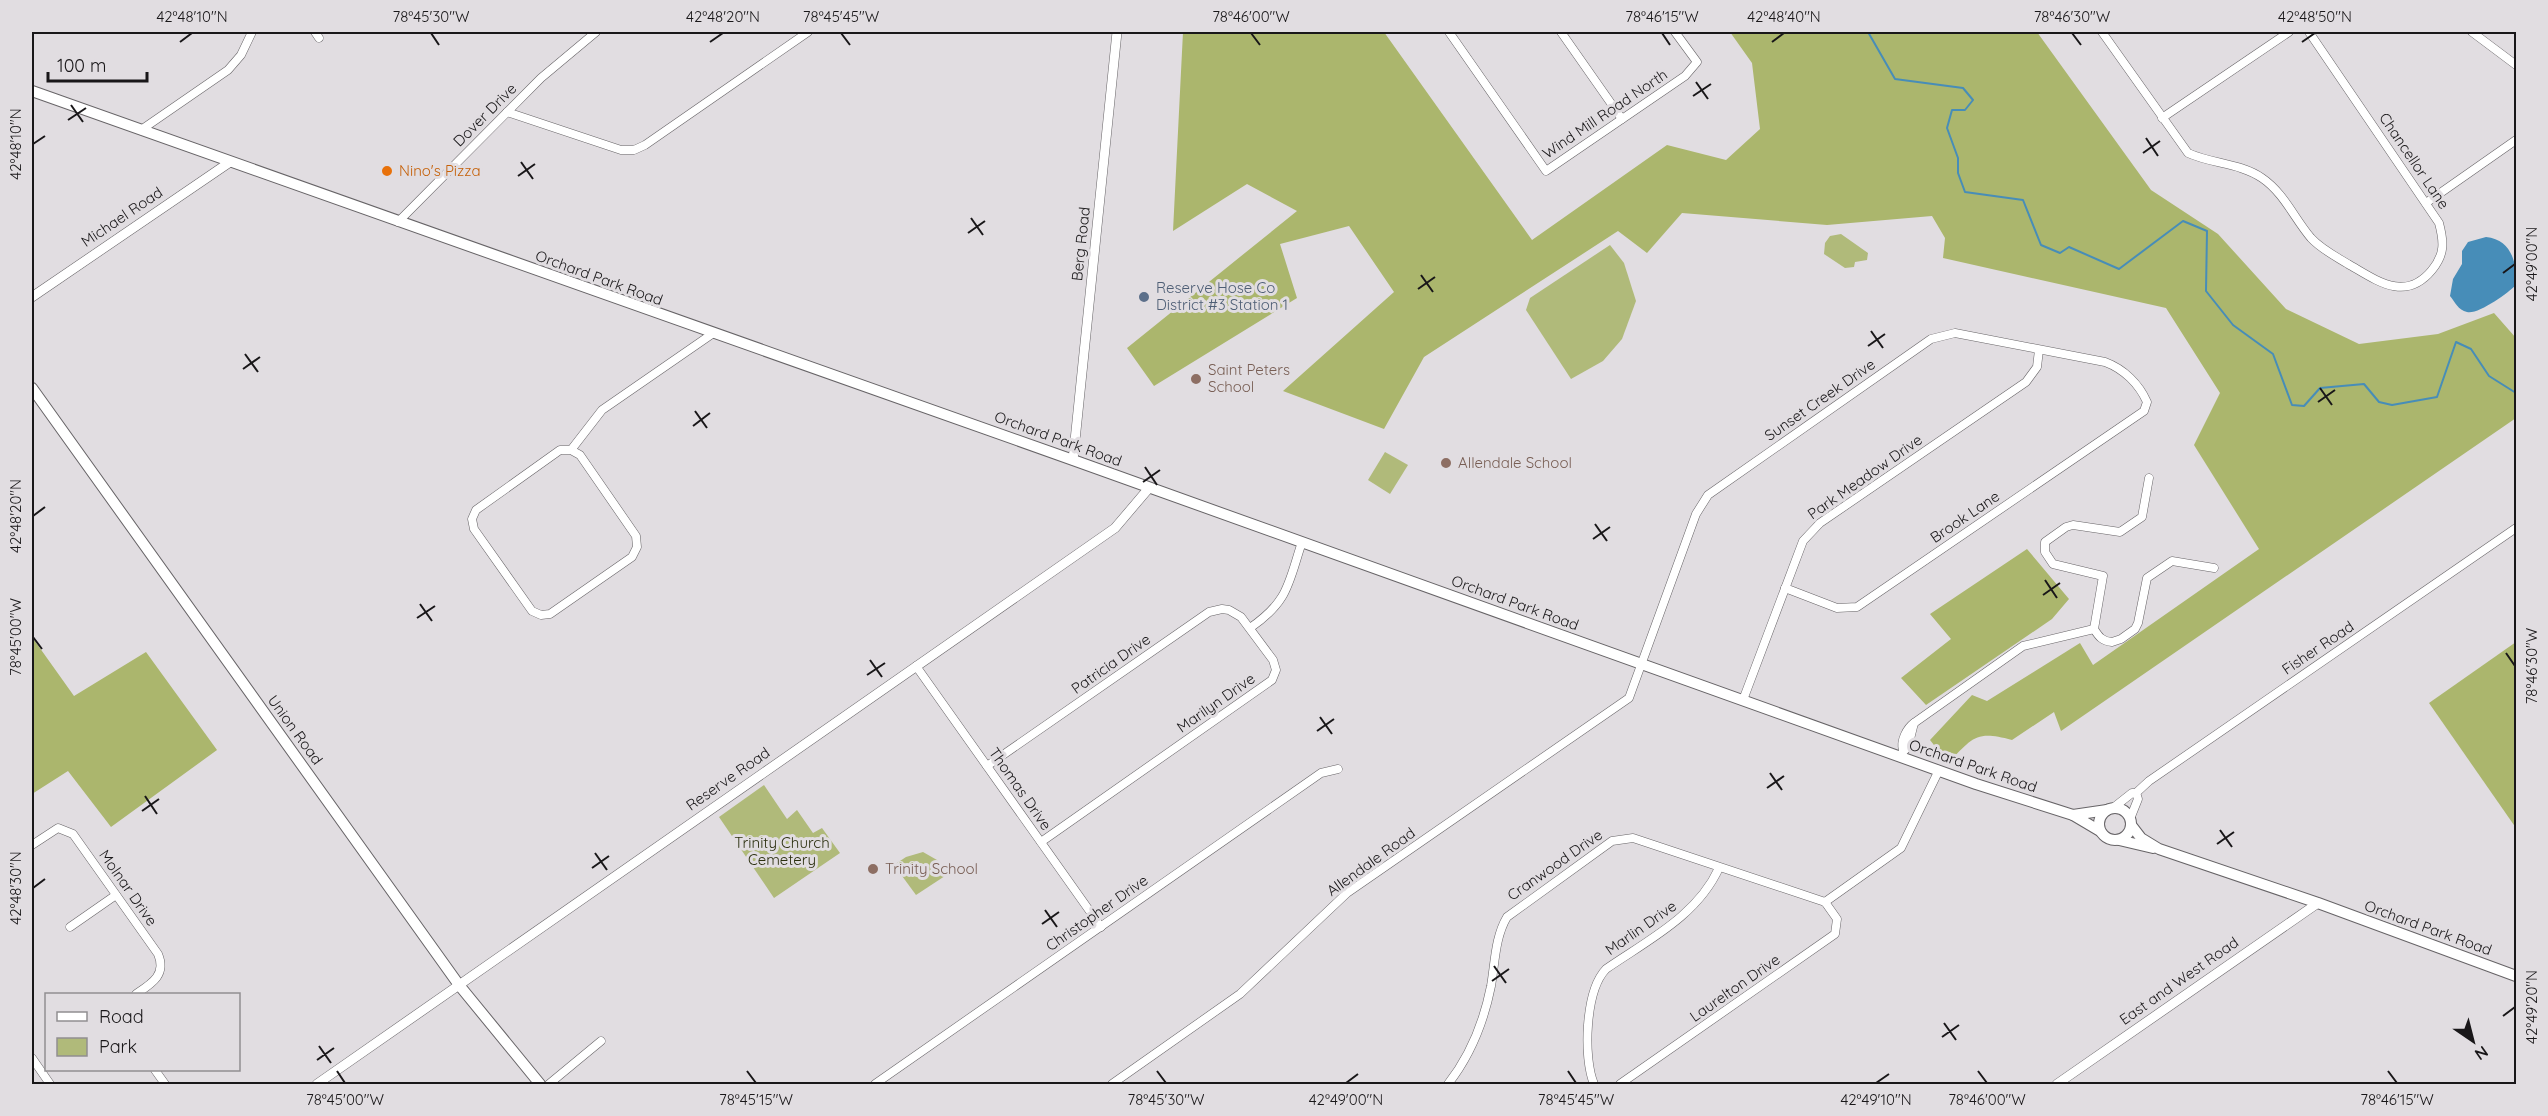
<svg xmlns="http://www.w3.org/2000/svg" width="2548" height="1116" font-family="Quicksand,sans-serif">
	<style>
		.green { fill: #b0ba7a }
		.forest { fill: #abb66d }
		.water { fill: #478db8 }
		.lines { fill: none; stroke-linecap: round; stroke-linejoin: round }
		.stream { stroke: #478db8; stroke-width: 2 }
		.minor-casing { stroke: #676467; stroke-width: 9 }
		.tertiary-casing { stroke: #676467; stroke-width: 10 }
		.secondary-casing { stroke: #676467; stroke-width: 12 }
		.minor { stroke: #fff; stroke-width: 8 }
		.tertiary { stroke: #fff; stroke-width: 9 }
		.secondary { stroke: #fff; stroke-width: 10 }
		.ticks { fill: none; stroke: #191719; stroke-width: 2 }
		.food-dot { fill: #e8710a; stroke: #e1dde1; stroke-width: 2 }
		.service-dot { fill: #5c6f8a; stroke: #e1dde1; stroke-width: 2 }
		.education-dot { fill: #8d6e63; stroke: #e1dde1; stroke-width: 2 }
		.labels { text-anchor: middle; stroke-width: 6; stroke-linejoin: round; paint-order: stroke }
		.street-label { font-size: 15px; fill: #191719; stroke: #e1dde1 }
		.food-label { font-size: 15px; fill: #c56008; stroke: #e1dde1; text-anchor: start }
		.service-label { font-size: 15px; fill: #4e5e75; stroke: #e1dde1; text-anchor: start }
		.education-label { font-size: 15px; fill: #785e54; stroke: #e1dde1; text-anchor: start }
		.park-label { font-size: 15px; fill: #2b2f0f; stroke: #e1dde1 }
		.neatline { fill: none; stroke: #191719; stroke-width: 2 }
		.ticks-label { font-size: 15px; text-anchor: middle; fill: #191719 }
	</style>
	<rect width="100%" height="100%" fill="#e1dde1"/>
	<g class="green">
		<polygon points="1841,234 1868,253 1867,260 1855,262 1854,267 1845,268 1824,254 1825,243 1830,236"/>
		<polygon points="1610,245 1624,263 1636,301 1622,339 1603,361 1571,379 1526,310 1530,298"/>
		<polygon points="1385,452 1408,465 1390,494 1368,480"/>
		<polygon points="764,785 787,819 797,810 813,833 822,828 840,853 774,898 719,817"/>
		<polygon points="923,852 937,860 948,874 916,895 894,865 906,857"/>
	</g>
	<g class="forest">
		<path d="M1183 32H1384L1532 240 1667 145 1726 160 1760 129 1752 63 1730 32H2037L2151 190 2218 234 2286 309 2359 344 2438 334 2494 313 2516 338V418L2061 731 2054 712 2012 740C1975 730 1973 738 1948 763L1930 740 1972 695 1987 701 2080 643 2093 665 2259 549 2194 445 2220 393 2166 308 1943 258 1945 238 1932 216 1827 225 1682 213 1647 253 1618 231 1424 357 1384 429 1283 391 1394 292 1349 226 1280 244 1297 298 1154 386 1127 348 1297 211 1247 184 1173 231Z"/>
		<polygon points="2027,549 2069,599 2052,619 1926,705 1901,678 1951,639 1930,614"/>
		<polygon points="32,637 74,696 146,652 217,750 111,827 68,771 32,794"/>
		<polygon points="2516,642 2516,828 2429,703"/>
	</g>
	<path class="water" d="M2486 237C2512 240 2517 263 2516 285 2508 293 2478 315 2467 312 2458 310 2455 302 2450 296L2453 279 2462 264V251L2468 242Z"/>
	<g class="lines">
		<polyline class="stream" points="1868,32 1895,79 1963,88 1973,100 1965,110 1952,110 1947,128 1958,158 1958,173 1965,192 2023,200 2041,245 2060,253 2069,247 2119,269 2183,221 2207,231 2206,291 2233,325 2273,354 2292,405 2304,406 2320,388 2364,384 2379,402 2392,405 2437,397 2456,342 2471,349 2489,376 2516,393"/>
		<g class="minor-casing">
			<g id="minor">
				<polyline points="315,32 319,38"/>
				<polyline points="1449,32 1546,171 1685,76 1697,62 1675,32"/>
				<polyline points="1561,32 1622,119"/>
				<path d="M2102 32 2188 153C2212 164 2240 163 2262 178 2284 193 2294 218 2311 238 2321 249 2335 256 2348 264 2376 280 2405 303 2432 270 2445 254 2444 242 2439 223L2309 32"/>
				<polyline points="2472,32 2516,65"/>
				<polyline points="507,112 621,150 634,150 645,145 808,32"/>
				<polyline points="2162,118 2289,32"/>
				<polyline points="141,130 228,70 241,55 252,32"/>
				<polyline points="2426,203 2516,140"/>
				<polyline points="398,222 541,78 596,32"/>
				<polyline points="571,450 580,455 636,536 637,547 632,557 550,614 541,615 532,611 474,529 472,519 476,510 560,450 571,450 602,410 712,334"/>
				<path d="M2149 478 2142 517 2120 532 2073 525 2066 527 2045 542V552L2053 564 2103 576 2094 629C2099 637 2102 641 2112 642L2121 639 2135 629 2138 623 2147 578 2172 561 2214 568"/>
				<path d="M1250 628C1289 601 1288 584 1302 542"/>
				<polyline points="916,666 1101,927"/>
				<polyline points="1743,700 1803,541 1820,523 2026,382 2037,367 2039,350"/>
				<polyline points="1914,723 2023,646 2094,629"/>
				<path d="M1899 756 1908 747 1914 723C1907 728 1900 741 1903 750"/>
				<polyline points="987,766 1209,612 1222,609 1229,610 1241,617 1273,660 1276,670 1272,680 1041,842"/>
				<polyline points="2113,808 2132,793 2136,793 2149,781 2516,528"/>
				<polyline points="2130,819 2138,799 2136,793"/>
				<path d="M32 845 58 828 73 834 158 954C167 975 151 984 136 994"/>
				<polyline points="1825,902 1901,848 1939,770"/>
				<polyline points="70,927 116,895"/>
				<polyline points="32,1058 50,1084"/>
				<polyline points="155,1070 165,1084"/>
				<polyline points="549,1084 601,1041"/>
				<polyline points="875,1084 1321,773 1338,769"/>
				<path d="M1112 1084 1240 994 1347 893 1629 698 1696 514 1708 495 1931 339 1955 333 2105 362C2124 369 2139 384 2147 402L2144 411 1857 607 1837 608 1785 588"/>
				<path d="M1448 1084C1470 1056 1484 1021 1491 986 1495 963 1495 937 1507 917L1612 841 1633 838 1825 902"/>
				<path d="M1594 1084C1583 1058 1585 991 1606 969 1648 940 1697 916 1719 868"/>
				<polyline points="1620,1084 1835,934 1837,919 1825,902"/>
			</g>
		</g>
		<g class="tertiary-casing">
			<g id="tertiary">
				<polyline points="32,297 230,162"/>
				<polyline points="1073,460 1117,32"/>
				<polyline points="317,1084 1115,528 1149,488"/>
				<polyline points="2057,1084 2318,903"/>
			</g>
		</g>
		<g class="secondary-casing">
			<g id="secondary">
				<polyline points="32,91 1073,460 1976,784 2073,815 2100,831"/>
				<polyline points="32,388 459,985 540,1084"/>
				<circle cx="2115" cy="824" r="16"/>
				<polyline points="2073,815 2107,810"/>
				<polyline points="2131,825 2141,838 2159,849 2318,903 2516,976"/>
				<polyline points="2119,840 2153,848"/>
			</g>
		</g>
		<use href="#minor" class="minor"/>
		<use href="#tertiary" class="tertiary"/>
		<use href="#secondary" class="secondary"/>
	</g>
	<path class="ticks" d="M431 33 439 45M841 33 850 45M1251 33 1260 45M1662 33 1670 45M2072 33 2081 45M180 42 192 33M710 42 723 33M1772 42 1784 33M2302 42 2315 33M1696 82 1708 99M1693 96 1711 84M71 105 83 122M68 120 86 108M2146 138 2158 156M33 144 45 136M2143 153 2160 141M521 162 533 179M518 176 535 164M971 218 983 235M968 233 985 221M2503 273 2515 264M1421 275 1433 292M1418 289 1435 277M1871 331 1883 348M1868 346 1885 334M245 354 258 372M243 369 260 357M2320 388 2332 405M2318 402 2335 390M695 411 707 428M693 426 710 413M1145 467 1157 485M1143 482 1160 470M33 516 45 507M1595 524 1607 541M1593 539 1610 527M2045 580 2057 598M2043 595 2060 583M420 604 432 621M417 618 435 606M33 637 42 649M2506 653 2515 666M870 660 882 677M867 675 885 663M1320 717 1332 734M1317 731 1334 719M1770 773 1782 790M1767 788 1784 776M145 796 157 814M142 811 159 799M2220 830 2232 847M2217 844 2234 832M595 853 607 870M592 868 609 856M33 888 45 879M1045 910 1057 927M1042 924 1059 912M1494 966 1506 983M1492 981 1509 969M2503 1016 2515 1007M1944 1023 1956 1040M1942 1037 1959 1025M319 1046 331 1063M317 1060 334 1048M337 1071 345 1083M747 1071 756 1083M1157 1071 1166 1083M1568 1071 1576 1083M1978 1071 1987 1083M2388 1071 2397 1083M1346 1083 1358 1074M1876 1083 1889 1074"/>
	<circle class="food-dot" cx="387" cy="171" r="6"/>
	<circle class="service-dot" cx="1144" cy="297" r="6"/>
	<g class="education-dot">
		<circle cx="1196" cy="379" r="6"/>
		<circle cx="1446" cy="463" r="6"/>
		<circle cx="873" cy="869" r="6"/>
	</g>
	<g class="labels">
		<g class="street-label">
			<text transform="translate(1605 114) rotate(-34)" y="5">Wind Mill Road North</text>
			<text transform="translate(485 115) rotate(-45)" y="5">Dover Drive</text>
			<text transform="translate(2414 161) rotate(56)" y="5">Chancellor Lane</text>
			<text transform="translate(122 217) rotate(-34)" y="5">Michael Road</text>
			<text transform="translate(1081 244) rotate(-84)" y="5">Berg Road</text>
			<text transform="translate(599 278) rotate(20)" y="5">Orchard Park Road</text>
			<text transform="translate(1820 400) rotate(-35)" y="5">Sunset Creek Drive</text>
			<text transform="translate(1058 439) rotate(20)" y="5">Orchard Park Road</text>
			<text transform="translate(1865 477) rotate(-35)" y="5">Park Meadow Drive</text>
			<text transform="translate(1965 517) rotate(-34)" y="5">Brook Lane</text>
			<text transform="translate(1515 603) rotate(20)" y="5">Orchard Park Road</text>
			<text transform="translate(2318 648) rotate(-34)" y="5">Fisher Road</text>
			<text transform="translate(1111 664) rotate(-35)" y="5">Patricia Drive</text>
			<text transform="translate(1216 703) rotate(-35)" y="5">Marilyn Drive</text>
			<text transform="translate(295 730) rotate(54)" y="5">Union Road</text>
			<text transform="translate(1973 766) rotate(19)" y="5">Orchard Park Road</text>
			<text transform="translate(728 779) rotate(-35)" y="5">Reserve Road</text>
			<text transform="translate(1020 789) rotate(55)" y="5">Thomas Drive</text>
			<text transform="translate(1371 862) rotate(-36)" y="5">Allendale Road</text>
			<text transform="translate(1555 865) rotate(-35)" y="5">Cranwood Drive</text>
			<text transform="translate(128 888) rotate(55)" y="5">Molnar Drive</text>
			<text transform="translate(1097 913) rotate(-35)" y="5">Christopher Drive</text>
			<text transform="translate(1641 928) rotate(-35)" y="5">Marlin Drive</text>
			<text transform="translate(2428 928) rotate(20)" y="5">Orchard Park Road</text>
			<text transform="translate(2179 981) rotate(-35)" y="5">East and West Road</text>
			<text transform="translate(1735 988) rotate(-35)" y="5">Laurelton Drive</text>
		</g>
		<g class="food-label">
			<text x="399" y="176">Nino's Pizza</text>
		</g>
		<g class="service-label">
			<text x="1156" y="293">Reserve Hose Co<tspan x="1156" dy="17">District #3 Station 1</tspan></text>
		</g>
		<g class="education-label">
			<text x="1208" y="375">Saint Peters<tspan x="1208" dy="17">School</tspan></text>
			<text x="1458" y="468">Allendale School</text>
			<text x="885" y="874">Trinity School</text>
		</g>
		<g class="park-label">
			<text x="782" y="848">Trinity Church<tspan x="782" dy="17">Cemetery</tspan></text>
		</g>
	</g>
	<rect width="2548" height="1116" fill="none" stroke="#e1dde1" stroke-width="66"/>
	<rect x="45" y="993" width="195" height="78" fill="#e1dde1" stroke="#918e91" stroke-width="1.5"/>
	<rect x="57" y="1012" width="30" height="9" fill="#ffffff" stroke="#918e91" stroke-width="1.5"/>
	<text x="99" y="1023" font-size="18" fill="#191719">Road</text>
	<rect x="57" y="1038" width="30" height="18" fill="#b0ba7a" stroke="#918e91" stroke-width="1.5"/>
	<text x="99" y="1053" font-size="18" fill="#191719">Park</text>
	<g transform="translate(2473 1041) rotate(145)" stroke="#e1dde1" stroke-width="4.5" paint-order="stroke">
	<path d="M0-4.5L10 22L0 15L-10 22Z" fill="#191719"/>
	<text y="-9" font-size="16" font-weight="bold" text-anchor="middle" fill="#191719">N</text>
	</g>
	<path d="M48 72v9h99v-9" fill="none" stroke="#191719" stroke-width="3"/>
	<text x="57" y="72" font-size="18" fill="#191719" stroke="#e1dde1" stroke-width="4.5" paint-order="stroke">100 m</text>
	<rect x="33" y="33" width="2482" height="1050" class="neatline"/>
	<g class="ticks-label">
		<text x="192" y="22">42°48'10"N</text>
		<text x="431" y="22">78°45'30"W</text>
		<text x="723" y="22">42°48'20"N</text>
		<text x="841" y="22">78°45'45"W</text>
		<text x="1251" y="22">78°46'00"W</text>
		<text x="1662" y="22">78°46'15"W</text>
		<text x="1784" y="22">42°48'40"N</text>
		<text x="2072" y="22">78°46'30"W</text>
		<text x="2315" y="22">42°48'50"N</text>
		<text transform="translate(16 144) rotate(-90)" y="5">42°48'10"N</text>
		<text transform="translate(2532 264) rotate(-90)" y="5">42°49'00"N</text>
		<text transform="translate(16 516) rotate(-90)" y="5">42°48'20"N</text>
		<text transform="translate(16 637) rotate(-90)" y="5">78°45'00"W</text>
		<text transform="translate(2532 666) rotate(-90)" y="5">78°46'30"W</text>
		<text transform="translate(16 888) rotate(-90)" y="5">42°48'30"N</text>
		<text transform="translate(2532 1007) rotate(-90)" y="5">42°49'20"N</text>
		<text x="345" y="1105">78°45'00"W</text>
		<text x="756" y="1105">78°45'15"W</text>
		<text x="1166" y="1105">78°45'30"W</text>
		<text x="1346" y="1105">42°49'00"N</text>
		<text x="1576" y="1105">78°45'45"W</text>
		<text x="1876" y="1105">42°49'10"N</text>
		<text x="1987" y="1105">78°46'00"W</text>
		<text x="2397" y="1105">78°46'15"W</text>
	</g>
</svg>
